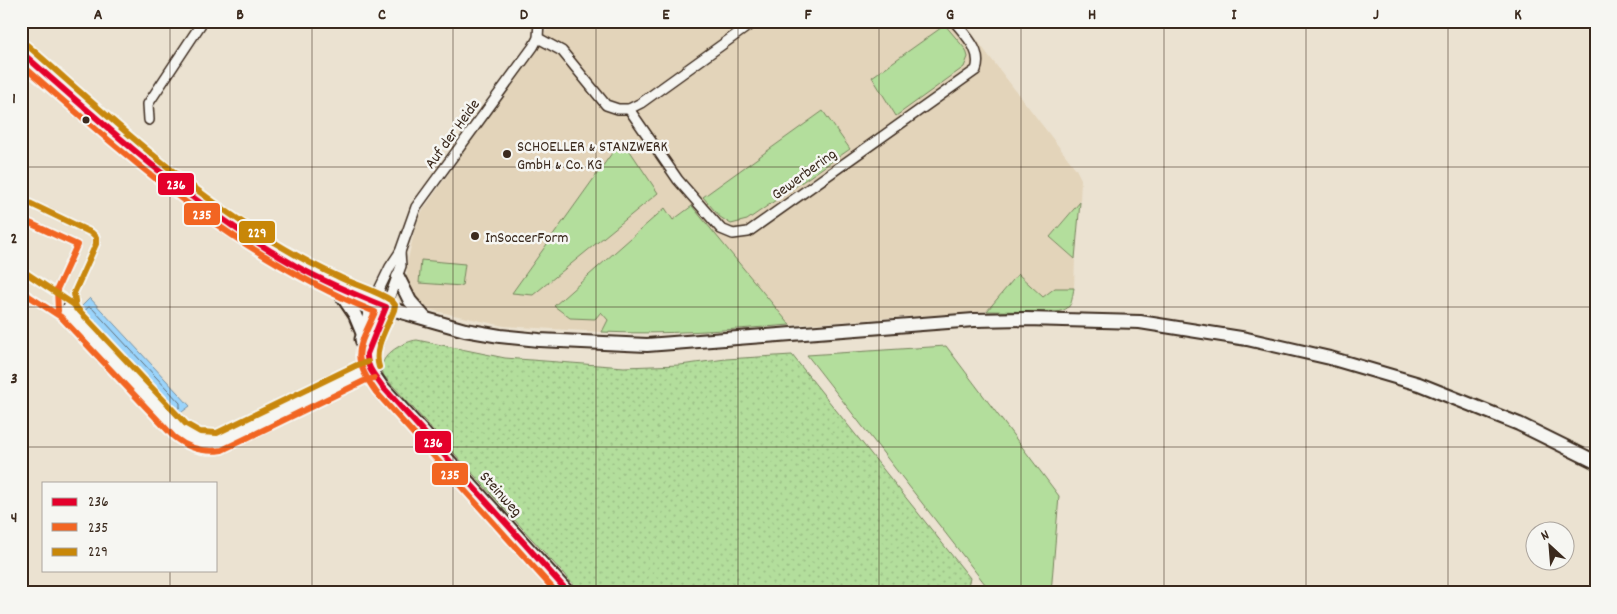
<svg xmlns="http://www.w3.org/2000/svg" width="1617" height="614" font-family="Dekko,sans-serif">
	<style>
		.built { fill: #e3d4ba }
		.green { fill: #b3de9c; stroke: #77845d }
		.park { fill: url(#park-dots); stroke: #77845d }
		.water { fill: #9bd4fb; stroke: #7590a3 }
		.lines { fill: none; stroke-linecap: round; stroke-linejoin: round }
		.shore { stroke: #616e76; stroke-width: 1 }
		.minor-casing { stroke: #3b2a1e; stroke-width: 12 }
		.tertiary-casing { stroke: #3b2a1e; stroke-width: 15 }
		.secondary-casing { stroke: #3b2a1e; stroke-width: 16 }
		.minor { stroke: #f6f6f2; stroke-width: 9 }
		.tertiary { stroke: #f6f6f2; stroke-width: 11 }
		.secondary { stroke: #f6f6f2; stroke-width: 12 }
		.bus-1-casing { stroke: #f6f6f2; stroke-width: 10 }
		.bus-2-casing { stroke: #f6f6f2; stroke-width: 10 }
		.bus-3-casing { stroke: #f6f6f2; stroke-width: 10 }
		.bus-1 { stroke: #e4002b; stroke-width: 6 }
		.bus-2 { stroke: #f26522; stroke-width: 6 }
		.bus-3 { stroke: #c88708; stroke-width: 6 }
		.grid { fill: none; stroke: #3b2a1e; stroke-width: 1; stroke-opacity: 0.55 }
		.bus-dot { fill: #3b2a1e; stroke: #f6f6f2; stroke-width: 2 }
		.labels { text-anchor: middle; stroke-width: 5; stroke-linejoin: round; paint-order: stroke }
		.street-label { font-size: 16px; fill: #3b2a1e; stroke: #f6f6f2 }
		.poi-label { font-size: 16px; fill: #3b2a1e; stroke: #f6f6f2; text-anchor: start }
		.line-badge { stroke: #f6f6f2; stroke-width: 2 }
		.badge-label { font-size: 14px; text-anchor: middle; font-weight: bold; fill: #fff }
		.neatline { fill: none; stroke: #3b2a1e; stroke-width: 2 }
		.grid-label { font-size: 16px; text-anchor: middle; font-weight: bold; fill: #3b2a1e }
	</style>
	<defs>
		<pattern id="park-dots" width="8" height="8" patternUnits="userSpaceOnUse" patternTransform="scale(1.25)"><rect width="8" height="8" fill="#b3de9c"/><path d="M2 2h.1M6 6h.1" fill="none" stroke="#9bbf86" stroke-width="1.8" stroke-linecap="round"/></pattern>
	</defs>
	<rect width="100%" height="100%" fill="#ebe2d1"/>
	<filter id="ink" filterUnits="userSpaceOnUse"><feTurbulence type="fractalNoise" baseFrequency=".02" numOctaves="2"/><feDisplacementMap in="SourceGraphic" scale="10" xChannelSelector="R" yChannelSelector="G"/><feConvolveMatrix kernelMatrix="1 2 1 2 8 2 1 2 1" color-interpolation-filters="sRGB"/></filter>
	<g filter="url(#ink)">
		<polygon class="built" points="552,21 962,21 1076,169 1081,179 1080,202 1050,237 1075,259 1074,288 1055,288 1043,298 1018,274 987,311 790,325 691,206 657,234 602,332 504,326 431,310 415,299 407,281 407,264 415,228 421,213 536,48"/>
		<g class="green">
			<polygon points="945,25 966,50 968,57 964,67 896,116 872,77"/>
			<polygon points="823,111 850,149 747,220 731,224 720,217 703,197"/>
			<polygon points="622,139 658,193 533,295 512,293"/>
			<polygon points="1080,202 1075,259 1050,237"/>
			<path d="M692 206 790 325C727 330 665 335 602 332L608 320 601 312 595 319 570 318 554 306 665 208 673 220Z"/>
			<polygon points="421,260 465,264 462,286 419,283"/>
			<path d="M1018 274 1043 297 1055 288H1074C1071 303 1073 309 1056 312L987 311Z"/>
			<polygon points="946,346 1059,496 1051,593 992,593 807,355"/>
		</g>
		<path class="park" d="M417 340 505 358 624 367 680 365 726 359 792 355 970 578 966 593H581L384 376C383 374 382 371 382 368 381 354 405 341 417 340Z"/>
		<polygon class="water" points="90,298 190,406 174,418 76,312"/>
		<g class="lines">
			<polygon class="shore" points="89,307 92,308 180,403 180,407 175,410 173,409 85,314 85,311"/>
			<g class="minor-casing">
				<g id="minor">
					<polyline points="538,38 562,51 606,105 618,109 629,109 641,103 755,21"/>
					<path d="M629 109 678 180 721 229 733 234 748 232 976 70C983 51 965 35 954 21"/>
					<polyline points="149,120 148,104 203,21"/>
					<polyline points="373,302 390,267 400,252 416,207 533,47 538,38 539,21"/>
					<polyline points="386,307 401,266 400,252"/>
				</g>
			</g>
			<g class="tertiary-casing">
				<g id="tertiary">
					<polyline points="373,302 361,339 371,370 382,386 569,593"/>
					<path d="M67 310 85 331 180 431C194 442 202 442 219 442L361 373 371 370"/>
					<polyline points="367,358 371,342 386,307"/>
				</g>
			</g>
			<g class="secondary-casing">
				<g id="secondary">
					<polyline points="21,52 152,164 243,233 284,259 334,285 386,307 405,313 465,330 500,336 539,340 647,345 974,320 1026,319 1140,322 1247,339 1330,358 1419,384 1519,424 1596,462"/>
					<polyline points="398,277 410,301 425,318"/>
					<polyline points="336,287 355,315 362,332"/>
				</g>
			</g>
			<use href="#minor" class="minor"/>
			<use href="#tertiary" class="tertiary"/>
			<use href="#secondary" class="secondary"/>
			<g class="bus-1-casing">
				<path id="bus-1" d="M21 52C108 128 195 209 296 266 325 282 356 295 386 307L367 354C366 367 375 376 382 386L569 593"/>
			</g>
			<g class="bus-2-casing">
				<g id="bus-2">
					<path d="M21 64C132 161 236 256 375 312 358 350 350 355 376 392L557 593"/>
					<polyline points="21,219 77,245 57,289 58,311"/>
					<path d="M21 291 61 317 174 437C188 448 204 453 222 450L364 381 374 378"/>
				</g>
			</g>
			<g class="bus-3-casing">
				<g id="bus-3">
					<path d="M27 45C100 109 172 177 254 230 281 247 308 263 337 276 354 285 376 290 392 301L395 305 394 310C387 328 373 348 379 367"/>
					<polyline points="25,201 92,233 96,237 96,244 74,293 76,309"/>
					<polyline points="26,273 73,304 186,424 200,432 217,433 357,365 368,362"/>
				</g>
			</g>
			<use href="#bus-1" class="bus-1"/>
			<use href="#bus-2" class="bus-2"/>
			<use href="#bus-3" class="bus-3"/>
		</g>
	</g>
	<path class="grid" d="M170 21V483M312 21V593M453 21V593M596 21V593M738 21V593M879 21V593M1021 21V593M1164 21V593M1306 21V593M1448 21V593M21 167H1596M21 307H1596M21 447H1596M170 570V593"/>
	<g class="bus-dot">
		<circle cx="86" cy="120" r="4.5"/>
		<circle cx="507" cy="154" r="5"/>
		<circle cx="475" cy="236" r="5"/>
	</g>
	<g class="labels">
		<g class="street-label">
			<text transform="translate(451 133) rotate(-54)" y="6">Auf der Heide</text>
			<text transform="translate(803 173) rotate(-36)" y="6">Gewerbering</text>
			<text transform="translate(502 493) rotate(48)" y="6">Steinweg</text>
		</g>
		<g class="poi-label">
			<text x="517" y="151">SCHOELLER &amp; STANZWERK<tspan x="517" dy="18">GmbH &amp; Co. KG</tspan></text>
			<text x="485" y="242">InSoccerForm</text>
		</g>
	</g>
	<g class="line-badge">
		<rect x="157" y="172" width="38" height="24" rx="5" fill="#e4002b"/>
		<rect x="183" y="202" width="38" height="24" rx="5" fill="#f26522"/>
		<rect x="238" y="220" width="38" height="24" rx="5" fill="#c88708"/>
		<rect x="414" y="430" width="38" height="24" rx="5" fill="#e4002b"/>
		<rect x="431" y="462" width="38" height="24" rx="5" fill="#f26522"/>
	</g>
	<g class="badge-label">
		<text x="176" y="189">236</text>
		<text x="202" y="219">235</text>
		<text x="257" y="237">229</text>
		<text x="433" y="447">236</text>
		<text x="450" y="479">235</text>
	</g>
	<rect width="1617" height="614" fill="none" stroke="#f6f6f2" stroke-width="55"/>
	<rect x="42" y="482" width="175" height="90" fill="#f6f6f2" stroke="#aba49d"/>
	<rect x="52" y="498" width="25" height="8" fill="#e4002b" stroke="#aba49d"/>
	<text x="88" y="506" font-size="15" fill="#3b2a1e">236</text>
	<rect x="52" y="523" width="25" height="8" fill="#f26522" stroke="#aba49d"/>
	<text x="88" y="532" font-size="15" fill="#3b2a1e">235</text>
	<rect x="52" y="548" width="25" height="8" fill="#c88708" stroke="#aba49d"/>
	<text x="88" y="556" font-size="15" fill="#3b2a1e">229</text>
	<g transform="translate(1550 546) rotate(334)"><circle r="24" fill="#f6f6f2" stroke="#aba49d"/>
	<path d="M0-4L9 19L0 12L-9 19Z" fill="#3b2a1e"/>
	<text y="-8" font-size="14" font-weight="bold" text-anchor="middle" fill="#3b2a1e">N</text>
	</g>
	<rect x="28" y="28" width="1562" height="558" class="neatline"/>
	<g class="grid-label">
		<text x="98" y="19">A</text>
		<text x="240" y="19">B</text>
		<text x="382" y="19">C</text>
		<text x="524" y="19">D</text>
		<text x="666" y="19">E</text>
		<text x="808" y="19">F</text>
		<text x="950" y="19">G</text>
		<text x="1092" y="19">H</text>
		<text x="1234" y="19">I</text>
		<text x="1376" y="19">J</text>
		<text x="1518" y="19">K</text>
		<text x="14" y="103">1</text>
		<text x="14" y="243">2</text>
		<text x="14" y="383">3</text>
		<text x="14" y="522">4</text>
	</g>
</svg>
